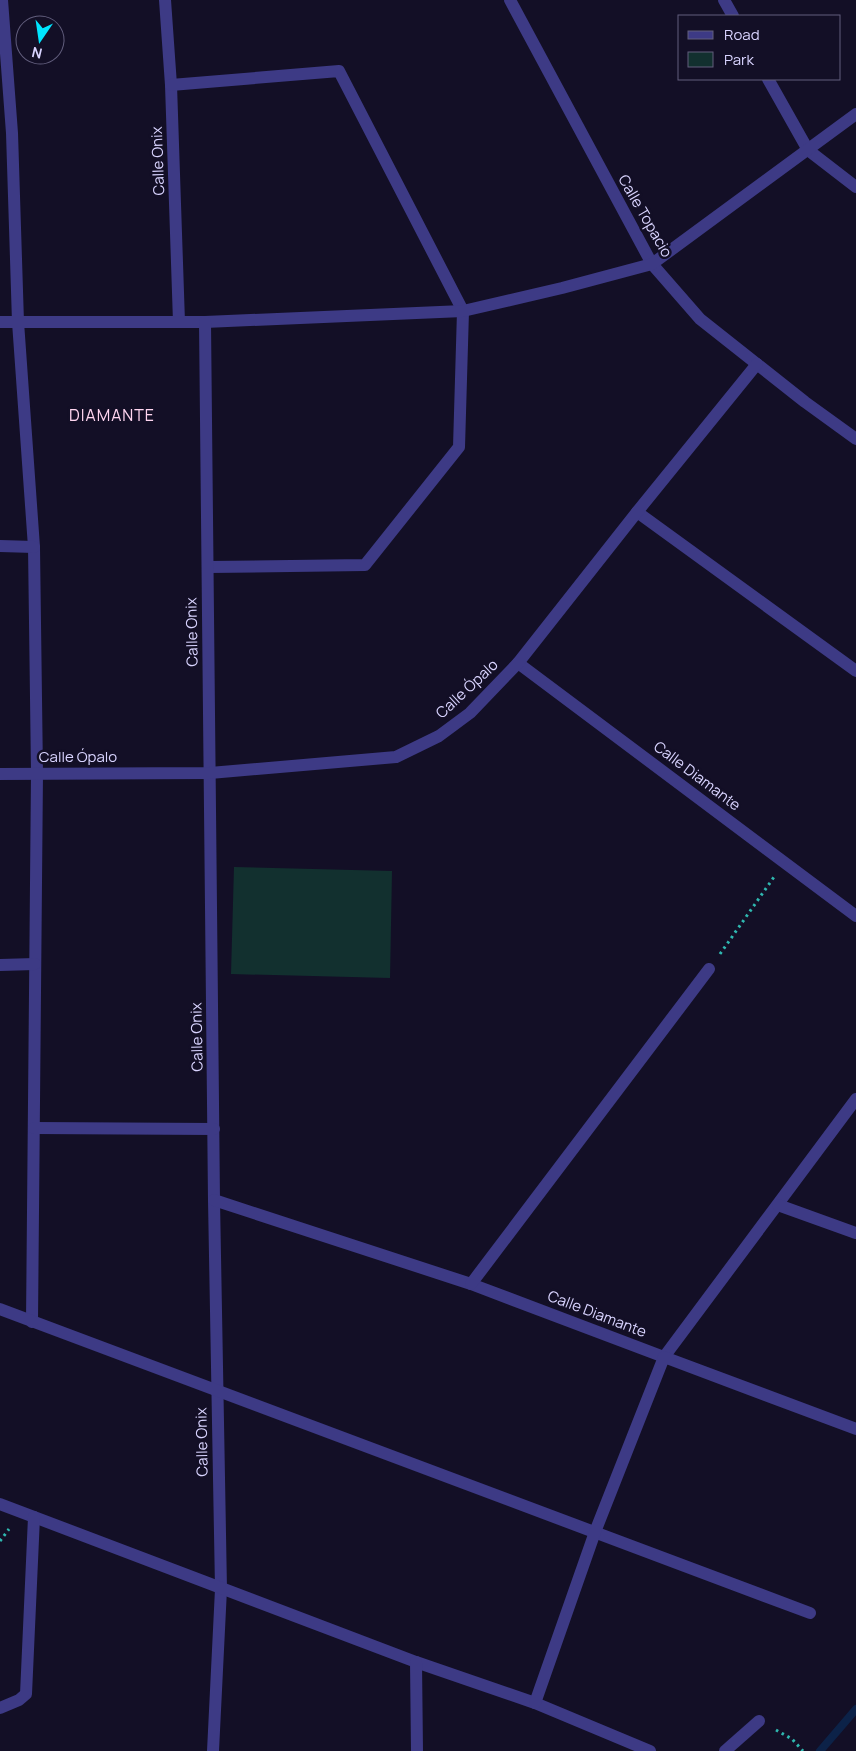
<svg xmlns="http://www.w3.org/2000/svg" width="856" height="1751" font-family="Manrope,sans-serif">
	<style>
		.green { fill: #12302f }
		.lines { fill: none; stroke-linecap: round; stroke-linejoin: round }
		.stream { stroke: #0c2248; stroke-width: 8 }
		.path { stroke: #2fb8b0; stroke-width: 3; stroke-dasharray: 2.5 4; stroke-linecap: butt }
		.minor { stroke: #3d3a85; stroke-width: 12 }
		.labels { text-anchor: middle; stroke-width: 5; stroke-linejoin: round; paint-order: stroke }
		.street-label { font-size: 15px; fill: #d9d4ff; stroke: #130f26 }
		.neighbourhood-label { font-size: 16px; letter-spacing: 1px; fill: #ffd6f0; stroke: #130f26 }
	</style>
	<rect width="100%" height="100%" fill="#130f26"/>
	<polygon class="green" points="234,867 392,871 390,978 231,974"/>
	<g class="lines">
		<polyline class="stream" points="820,1751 856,1709"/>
		<g class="path">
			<polyline points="720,954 774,877"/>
			<polyline points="0,1541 9,1529"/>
			<polyline points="776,1730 792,1739 803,1751"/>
		</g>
		<g class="minor">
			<polyline points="2,0 12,133 18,322 34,547 37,773 32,1322"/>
			<polyline points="165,0 171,85 179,322"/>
			<polyline points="510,0 652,264 700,319 805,402 856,439"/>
			<polyline points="724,0 733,16"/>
			<polyline points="768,79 808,150 856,187"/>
			<polyline points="171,85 339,71 463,311 459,447 365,565 208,567"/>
			<polyline points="0,322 205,322 463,311 562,288 652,264 856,114"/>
			<polyline points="205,322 214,1200 221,1589 213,1751"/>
			<polyline points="637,512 856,671"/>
			<polyline points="0,546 34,547"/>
			<polyline points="518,663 856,916"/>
			<polyline points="0,774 210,773 396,757 439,736 470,713 518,663 637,512 757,364"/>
			<polyline points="0,965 35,964"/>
			<polyline points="34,1128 214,1129"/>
			<polyline points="214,1200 471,1284 664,1357 856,1099"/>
			<polyline points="778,1205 856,1233"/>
			<polyline points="471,1284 709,969"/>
			<polyline points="0,1309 810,1613"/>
			<polyline points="0,1504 416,1662 535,1703 650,1751"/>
			<polyline points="416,1662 417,1751"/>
			<polyline points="535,1703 595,1532 664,1357 856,1429"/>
			<polyline points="0,1708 19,1700 26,1694 34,1517"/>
			<polyline points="725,1751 759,1721"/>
		</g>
	</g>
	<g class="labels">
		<g class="street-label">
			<text transform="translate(158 161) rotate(-92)" y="5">Calle Onix</text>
			<text transform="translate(645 216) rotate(60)" y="5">Calle Topacio</text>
			<text transform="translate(192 632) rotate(-91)" y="5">Calle Onix</text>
			<text transform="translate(467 689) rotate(-43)" y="5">Calle Ópalo</text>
			<text x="78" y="762">Calle Ópalo</text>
			<text transform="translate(697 776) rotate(37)" y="5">Calle Diamante</text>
			<text transform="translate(197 1037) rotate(-91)" y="5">Calle Onix</text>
			<text transform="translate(597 1314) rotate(21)" y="5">Calle Diamante</text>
			<text transform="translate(202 1442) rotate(-91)" y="5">Calle Onix</text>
		</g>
		<g class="neighbourhood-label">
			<text x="112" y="421">DIAMANTE</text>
		</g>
	</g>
	<rect x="678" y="15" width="162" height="65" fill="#130f26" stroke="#625e7d"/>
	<rect x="688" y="31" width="25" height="8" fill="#3d3a85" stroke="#625e7d"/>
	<text x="724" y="40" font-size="15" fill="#d9d4ff">Road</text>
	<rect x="688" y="52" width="25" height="15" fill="#12302f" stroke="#625e7d"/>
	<text x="724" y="65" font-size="15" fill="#d9d4ff">Park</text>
	<g transform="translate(40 40) rotate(193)"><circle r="24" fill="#130f26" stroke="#625e7d"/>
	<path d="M0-4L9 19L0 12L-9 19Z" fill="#00e5ff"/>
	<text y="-8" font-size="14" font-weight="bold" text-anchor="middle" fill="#d9d4ff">N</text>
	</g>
</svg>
